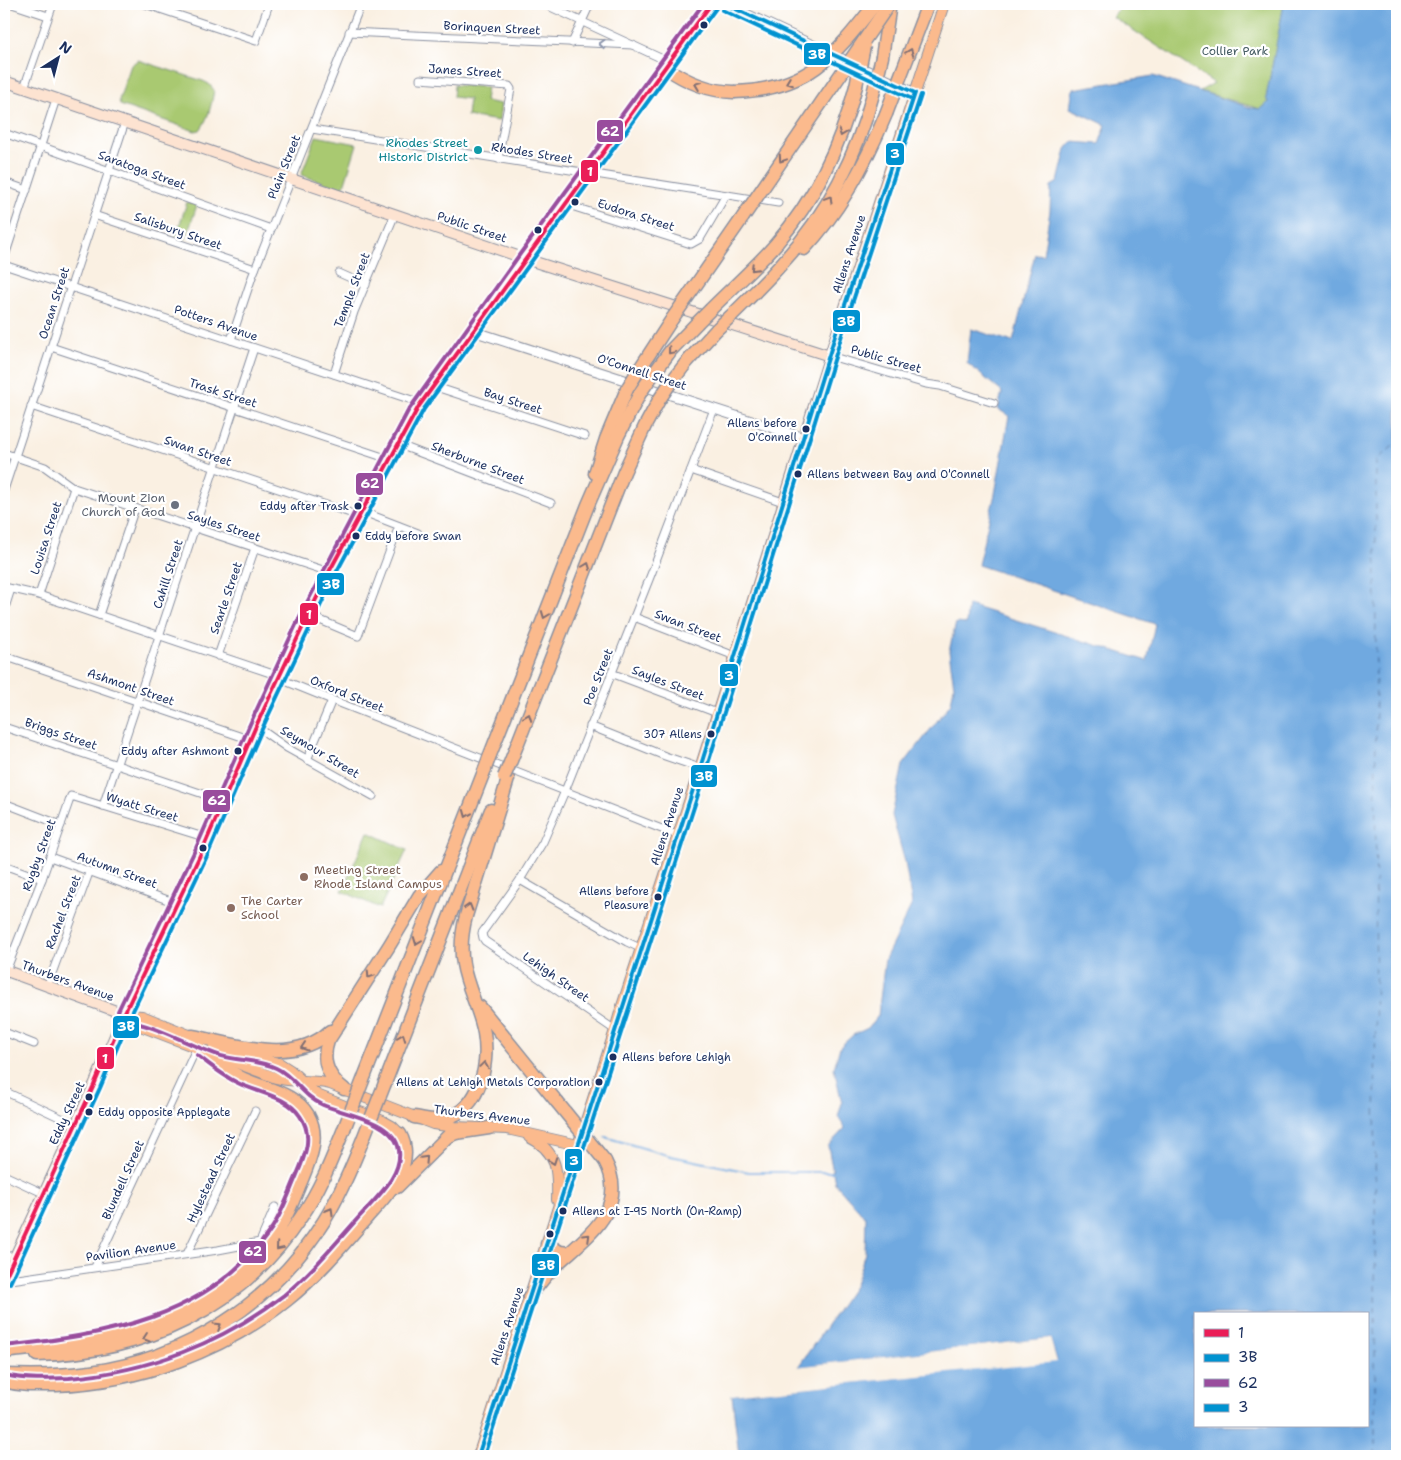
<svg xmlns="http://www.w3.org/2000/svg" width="1401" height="1460" font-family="'Shantell Sans',sans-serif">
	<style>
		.green { fill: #a9c971; stroke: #627c68 }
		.water { fill: #70a9e0; stroke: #466c9f; fill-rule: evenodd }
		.pier { fill: #faf0e2 }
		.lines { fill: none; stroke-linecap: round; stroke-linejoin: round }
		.stream { stroke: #70a9e0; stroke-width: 2 }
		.ferry { stroke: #395a8c; stroke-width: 1; stroke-dasharray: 6 5; stroke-linecap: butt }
		.minor-casing { stroke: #8a90a0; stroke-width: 9 }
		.tertiary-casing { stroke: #8a90a0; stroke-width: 11 }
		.secondary-casing { stroke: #8a90a0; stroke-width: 12 }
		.primary-casing { stroke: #8a90a0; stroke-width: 12 }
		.motorway-casing { stroke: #8a90a0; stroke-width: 15 }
		.minor { stroke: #fff; stroke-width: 7 }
		.tertiary { stroke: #fff; stroke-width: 9 }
		.secondary { stroke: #fde3d1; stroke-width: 10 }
		.primary { stroke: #fbba8d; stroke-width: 10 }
		.motorway { stroke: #fbba8d; stroke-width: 12 }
		.motorway-bridge-casing { stroke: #8a90a0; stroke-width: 15; stroke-linecap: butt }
		.motorway-bridge { stroke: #fbba8d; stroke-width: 12 }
		.bus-1-casing { stroke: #fff; stroke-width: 8 }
		.bus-2-casing { stroke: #fff; stroke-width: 8 }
		.bus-3-casing { stroke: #fff; stroke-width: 8 }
		.bus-4-casing { stroke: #fff; stroke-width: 8 }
		.bus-1 { stroke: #ea1d57; stroke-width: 4 }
		.bus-2 { stroke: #0092d0; stroke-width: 4 }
		.bus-3 { stroke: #994d9d; stroke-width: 4 }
		.bus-4 { stroke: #0092d0; stroke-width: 4 }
		.oneway { stroke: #8d97ae }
		.oneway2 { stroke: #806e73 }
		.bus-dot { fill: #1b2f5e; stroke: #fff; stroke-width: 2 }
		.culture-dot { fill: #0f9aa8; stroke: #fff; stroke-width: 2 }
		.worship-dot { fill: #6b7280; stroke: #fff; stroke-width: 2 }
		.education-dot { fill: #8d6e63; stroke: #fff; stroke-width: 2 }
		.labels { text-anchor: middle; stroke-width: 4.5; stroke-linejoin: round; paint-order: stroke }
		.bus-label { font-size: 11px; fill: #1b2f5e; stroke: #fff; text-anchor: end }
		.street-label { font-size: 12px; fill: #1b2f5e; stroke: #fff }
		.park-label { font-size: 12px; fill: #465d64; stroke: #fff }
		.culture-label { font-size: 12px; fill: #0d838f; stroke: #fff; text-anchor: end }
		.worship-label { font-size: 12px; fill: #5b616d; stroke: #fff; text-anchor: end }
		.education-label { font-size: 12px; fill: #785e54; stroke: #fff; text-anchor: start }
		.line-badge { stroke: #fff; stroke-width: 2 }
		.badge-label { font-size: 14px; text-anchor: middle; font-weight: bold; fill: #fff }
	</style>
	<rect width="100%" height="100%" fill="#fff"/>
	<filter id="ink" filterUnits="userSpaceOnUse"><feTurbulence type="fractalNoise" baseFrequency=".02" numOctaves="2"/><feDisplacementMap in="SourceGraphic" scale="10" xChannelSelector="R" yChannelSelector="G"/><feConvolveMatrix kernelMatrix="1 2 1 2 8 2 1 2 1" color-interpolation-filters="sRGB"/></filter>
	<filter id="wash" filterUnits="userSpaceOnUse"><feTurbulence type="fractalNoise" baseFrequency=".0096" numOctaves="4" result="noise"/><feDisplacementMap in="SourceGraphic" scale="20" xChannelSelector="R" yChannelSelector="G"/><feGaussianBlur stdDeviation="1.12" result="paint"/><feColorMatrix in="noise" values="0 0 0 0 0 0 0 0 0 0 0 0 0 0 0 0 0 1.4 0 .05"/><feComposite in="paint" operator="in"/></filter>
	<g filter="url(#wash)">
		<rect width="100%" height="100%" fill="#faf0e2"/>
		<g class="green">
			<polygon points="1121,4 1284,4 1266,98 1268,102 1260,109 1200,91 1214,83 1113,17"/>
			<path d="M138 60 203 81 209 84 214 90C212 103 208 120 200 130L195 131 120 105 119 100 131 65Z"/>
			<polygon points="454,85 487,87 485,101 501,104 499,121 467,116 469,99 453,97"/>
			<polygon points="316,136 357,144 343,189 301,175"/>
			<polygon points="187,202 197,205 186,239 176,236"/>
			<polygon points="368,832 407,850 380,908 342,891"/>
		</g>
		<path class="water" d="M1284 4H1397V1456H739L732 1395 1057 1361 1050 1338 798 1367 855 1285 865 1253 866 1218 835 1183 828 1146 845 1128 838 1117 842 1103 834 1068 840 1047 853 1035 868 1028 878 1016 885 959 912 904 905 862 892 815 903 765 951 703 954 686 949 651 956 623 966 624 968 605 1147 661 1155 624 978 565 995 494 1009 416 998 409 1002 392 967 363 971 329 1013 342 1035 254 1043 255 1050 211 1051 186 1058 182 1066 149 1072 142 1099 144 1106 125 1070 108 1073 89 1153 76 1251 108 1260 109 1268 102 1266 98ZM1195 1314H1367V1426H1195Z"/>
		<polygon class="pier" points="1050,1338 1057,1362 732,1395 732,1392 1054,1359 1048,1341 798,1370 795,1367"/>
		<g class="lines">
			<polyline class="stream" points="605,1137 671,1156 749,1172 833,1172"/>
			<polyline class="ferry" points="1375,1456 1376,460 1397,443"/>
		</g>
	</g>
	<g filter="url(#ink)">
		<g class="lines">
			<g class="minor-casing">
				<g id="minor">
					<polyline points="12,4 48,16"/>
					<polyline points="145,4 256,41 269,4"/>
					<polyline points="544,4 669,62"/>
					<polyline points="349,32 633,45"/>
					<polyline points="572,43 590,4"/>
					<polyline points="420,79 509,86 511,89 498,159"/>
					<polyline points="24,88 53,4"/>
					<polyline points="312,129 778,203"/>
					<polyline points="4,133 271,229"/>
					<polyline points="4,182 27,190"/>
					<polyline points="565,204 691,244 700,239 726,195"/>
					<polyline points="94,215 255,269"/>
					<polyline points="4,259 56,99"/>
					<polyline points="4,265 421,403"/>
					<polyline points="339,273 366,285"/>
					<polyline points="231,340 252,277 361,4"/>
					<polyline points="51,347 389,459"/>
					<polyline points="830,356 926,384 940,386 994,403"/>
					<polyline points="334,374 354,312 395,214"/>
					<polyline points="433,386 585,436"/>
					<polyline points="31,406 359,516"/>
					<polyline points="397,444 551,503"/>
					<polyline points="4,453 45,467 74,488 329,572"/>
					<polyline points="691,470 783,502"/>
					<polyline points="4,490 125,122"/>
					<polyline points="361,511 418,533"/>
					<polyline points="4,587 39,595 273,674 285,681 332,700 677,835"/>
					<polyline points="39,595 74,488"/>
					<polyline points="4,611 11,589"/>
					<polyline points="99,615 135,508"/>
					<polyline points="308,615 358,636 399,526"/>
					<polyline points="634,617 735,656"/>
					<polyline points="4,656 251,740"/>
					<polyline points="218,656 255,548"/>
					<polyline points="611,673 717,713"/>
					<polyline points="256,726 287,748 373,796"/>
					<polyline points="590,726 665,756 700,768"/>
					<polyline points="4,727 224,801"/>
					<polyline points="307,760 332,700"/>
					<polyline points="4,803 61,825"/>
					<polyline points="103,806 254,348"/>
					<polyline points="50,857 176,903"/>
					<polyline points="4,865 42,879"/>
					<polyline points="520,880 627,942 642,949"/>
					<polyline points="4,976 42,879 71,796 207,838"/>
					<polyline points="47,987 89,873"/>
					<polyline points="615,1030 485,941 483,938 482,933 520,880 543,842 565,791 652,572 714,409"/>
					<polyline points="4,1032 34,1044"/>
					<polyline points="4,1091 76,1125"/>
					<polyline points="4,1175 43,1193"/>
					<polyline points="187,1254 255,1111"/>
					<polyline points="4,1256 14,1256"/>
					<polyline points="95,1267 197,1047"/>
					<polyline points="4,1281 218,1250 260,1242 275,1207"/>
				</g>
			</g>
			<g class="tertiary-casing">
				<g id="tertiary">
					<polyline points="725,4 915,93"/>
					<polyline points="473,331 804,438"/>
				</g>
			</g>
			<g class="secondary-casing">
				<g id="secondary">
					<polyline points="4,81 535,262 830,356"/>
					<polyline points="4,970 124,1014 94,1085 4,1280"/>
				</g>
			</g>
			<g class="primary-casing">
				<g id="primary">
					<polyline points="124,1014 202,851 256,726 308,615 359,516 414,414 525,258 711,4"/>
					<path d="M124 1014 143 1027 276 1078C294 1083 312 1079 330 1084L433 1124 454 1127 507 1129 578 1145"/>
					<polyline points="128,1015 142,1016 199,1039"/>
					<polyline points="214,1046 229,1051 279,1063 290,1070 317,1095 383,1121 392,1126 400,1134"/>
					<path d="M529 1137C558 1151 558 1172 557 1200"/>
					<polyline points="478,1456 615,1030 621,1009 700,768 845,307 944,4"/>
				</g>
			</g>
			<g class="motorway-casing">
				<g id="motorway">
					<polyline points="882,57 890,4"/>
					<path d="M665 67C686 82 708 91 734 92"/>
					<path d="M804 249C841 210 866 163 886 114"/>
					<polyline points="691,292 743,217"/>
					<path d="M711 309C733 287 756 267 776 244 815 199 841 144 856 86"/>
					<path d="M731 316C749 298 768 280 784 261 827 214 857 155 873 94"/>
					<polyline points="635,376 672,319"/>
					<polyline points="649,380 671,350 697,323"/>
					<polyline points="669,385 686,363 717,329"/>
					<polyline points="595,473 606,439 627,389"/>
					<polyline points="490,755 588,505 618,436 640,393"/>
					<polyline points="510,763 624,472 645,426 659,400"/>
					<polyline points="480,1007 557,1102"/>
					<path d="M192 1036C236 1044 293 1066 330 1031"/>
					<polyline points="365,1075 485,769"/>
					<polyline points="385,1083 491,810"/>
					<path d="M344 1089C328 1077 321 1061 328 1041L389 946 419 896 441 871"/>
					<path d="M414 1117C422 1118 429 1120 437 1120 478 1116 490 1068 484 1033 480 1010 467 988 463 964 460 948 462 932 466 916L508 779"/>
					<polyline points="397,1187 447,1137 456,1133 489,1128"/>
					<polyline points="547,1244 560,1252 569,1253"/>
					<path d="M529 1297C538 1286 546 1274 557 1264 587 1236 630 1208 605 1161"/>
					<path d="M4 1352C39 1348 74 1345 108 1337 171 1323 238 1289 275 1234 286 1219 293 1201 300 1184 309 1162 321 1138 308 1115 295 1092 263 1089 240 1077 225 1069 211 1058 197 1047"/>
					<path d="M37 1355C144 1353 241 1309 301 1217 320 1190 332 1159 344 1129"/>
					<path d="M4 1375C33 1376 62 1376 91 1372 186 1359 273 1303 324 1221 340 1195 352 1167 363 1139"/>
					<path d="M4 1381C21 1386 38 1385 56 1385 138 1382 222 1352 287 1300 317 1276 343 1245 368 1216 387 1195 417 1165 400 1134"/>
				</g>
			</g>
			<use href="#minor" class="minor"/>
			<use href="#tertiary" class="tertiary"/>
			<use href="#secondary" class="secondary"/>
			<use href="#primary" class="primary"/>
			<use href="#motorway" class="motorway"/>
			<g class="motorway-bridge-casing">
				<g id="motorway-bridge">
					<polyline points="856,86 864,46"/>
					<path d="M734 92C807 90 834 57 875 4"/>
					<polyline points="873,94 882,57"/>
					<polyline points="886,114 928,4"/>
					<polyline points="743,217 889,4"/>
					<polyline points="672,319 691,292"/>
					<polyline points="697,323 711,309"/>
					<polyline points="717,329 731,316"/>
					<polyline points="627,389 635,376"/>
					<polyline points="640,393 649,380"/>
					<polyline points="659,400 669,385"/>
					<polyline points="485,769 490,755"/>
					<polyline points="504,777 510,763"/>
					<polyline points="557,1102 605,1161"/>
					<polyline points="344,1129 365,1075"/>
					<polyline points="363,1139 385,1083"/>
				</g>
			</g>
			<use href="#motorway-bridge" class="motorway-bridge"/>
			<g class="bus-1-casing">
				<polyline id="bus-1" points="4,1280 94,1085 124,1014 202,851 256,726 298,637 329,572 419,406 711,4"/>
			</g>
			<g class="bus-2-casing">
				<g id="bus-2">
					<polyline points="722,10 912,99"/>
					<polyline points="10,1283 100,1088 130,1017 208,854 262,729 304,640 335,575 424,409 716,8"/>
					<polyline points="484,1456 706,770 845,325 921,95"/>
				</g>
			</g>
			<g class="bus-3-casing">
				<g id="bus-3">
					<polyline points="118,1011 196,848 250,724 302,612 408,411 520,254 703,4"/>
					<path d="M4 1346C104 1335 210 1319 272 1228 281 1214 287 1199 293 1184 302 1162 316 1138 300 1116 287 1096 258 1093 238 1083 223 1076 210 1065 197 1055"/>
					<path d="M5 1375C26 1380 48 1379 69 1378 147 1372 222 1343 284 1295 312 1272 335 1244 359 1217 375 1199 406 1173 398 1146 390 1120 344 1114 323 1105 302 1096 294 1076 276 1068 259 1060 239 1061 221 1056 188 1045 158 1026 123 1020"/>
				</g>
			</g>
			<g class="bus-4-casing">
				<polyline id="bus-4" points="478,1456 700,768 839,323 915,93 725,4"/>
			</g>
			<use href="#bus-1" class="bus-1"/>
			<use href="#bus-2" class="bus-2"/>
			<use href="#bus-3" class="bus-3"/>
			<use href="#bus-4" class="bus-4"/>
		</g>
		<defs><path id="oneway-chevron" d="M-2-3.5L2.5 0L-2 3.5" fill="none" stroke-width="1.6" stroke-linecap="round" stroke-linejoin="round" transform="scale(1.25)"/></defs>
		<use class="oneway" href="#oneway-chevron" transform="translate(602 44) rotate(-178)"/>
		<g class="oneway2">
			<use href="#oneway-chevron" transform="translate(910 52) rotate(-69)"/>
			<use href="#oneway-chevron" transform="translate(789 82) rotate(159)"/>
			<use href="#oneway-chevron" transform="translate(698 85) rotate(-159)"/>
			<use href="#oneway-chevron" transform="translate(842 133) rotate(111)"/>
			<use href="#oneway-chevron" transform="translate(782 159) rotate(124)"/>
			<use href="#oneway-chevron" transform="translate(829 199) rotate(-59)"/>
			<use href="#oneway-chevron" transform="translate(754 268) rotate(135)"/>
			<use href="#oneway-chevron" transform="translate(671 351) rotate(130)"/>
			<use href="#oneway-chevron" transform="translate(587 566) rotate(-69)"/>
			<use href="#oneway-chevron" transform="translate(545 615) rotate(111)"/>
			<use href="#oneway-chevron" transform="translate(528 717) rotate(-69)"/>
			<use href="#oneway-chevron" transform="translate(467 814) rotate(112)"/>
			<use href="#oneway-chevron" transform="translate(469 907) rotate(-73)"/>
			<use href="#oneway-chevron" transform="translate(417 941) rotate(111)"/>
			<use href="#oneway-chevron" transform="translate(370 975) rotate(124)"/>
			<use href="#oneway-chevron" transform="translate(402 1037) rotate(-69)"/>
			<use href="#oneway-chevron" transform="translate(304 1047) rotate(162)"/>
			<use href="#oneway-chevron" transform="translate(484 1065) rotate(-82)"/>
			<use href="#oneway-chevron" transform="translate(425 1159) rotate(-47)"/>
			<use href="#oneway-chevron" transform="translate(553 1161) rotate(70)"/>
			<use href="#oneway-chevron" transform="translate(330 1211) rotate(-60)"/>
			<use href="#oneway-chevron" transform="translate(587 1237) rotate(-44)"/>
			<use href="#oneway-chevron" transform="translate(279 1247) rotate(130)"/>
			<use href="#oneway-chevron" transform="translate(218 1326) rotate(-32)"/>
			<use href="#oneway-chevron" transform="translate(146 1338) rotate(161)"/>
		</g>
	</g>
	<g class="bus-dot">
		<circle cx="704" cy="25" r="4.5"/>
		<circle cx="575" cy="202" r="4.5"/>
		<circle cx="538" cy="230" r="4.5"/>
		<circle cx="806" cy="429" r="4.5"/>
		<circle cx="798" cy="474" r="4.5"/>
		<circle cx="358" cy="506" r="4.5"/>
		<circle cx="356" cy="536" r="4.5"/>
		<circle cx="711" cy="734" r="4.5"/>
		<circle cx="238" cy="751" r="4.5"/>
		<circle cx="203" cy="848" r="4.5"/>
		<circle cx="658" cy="897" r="4.5"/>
		<circle cx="613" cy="1057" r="4.5"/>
		<circle cx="599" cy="1082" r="4.5"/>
		<circle cx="89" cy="1097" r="4.5"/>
		<circle cx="89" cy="1112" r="4.5"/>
		<circle cx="563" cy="1211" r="4.5"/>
		<circle cx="550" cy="1234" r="4.5"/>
	</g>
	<circle class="culture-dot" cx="478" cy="150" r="5"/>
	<circle class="worship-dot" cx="175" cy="505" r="5"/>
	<g class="education-dot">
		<circle cx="304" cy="877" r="5"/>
		<circle cx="231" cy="908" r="5"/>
	</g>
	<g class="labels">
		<g class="bus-label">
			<text x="797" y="427">Allens before<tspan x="797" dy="14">O'Connell</tspan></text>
			<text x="807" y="478" text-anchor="start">Allens between Bay and O'Connell</text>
			<text x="349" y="510">Eddy after Trask</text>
			<text x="365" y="540" text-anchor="start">Eddy before Swan</text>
			<text x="702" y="738">307 Allens</text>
			<text x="229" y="755">Eddy after Ashmont</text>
			<text x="649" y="895">Allens before<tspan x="649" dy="14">Pleasure</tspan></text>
			<text x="622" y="1061" text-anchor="start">Allens before Lehigh</text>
			<text x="590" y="1086">Allens at Lehigh Metals Corporation</text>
			<text x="98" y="1116" text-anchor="start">Eddy opposite Applegate</text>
			<text x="572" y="1215" text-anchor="start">Allens at I-95 North (On-Ramp)</text>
		</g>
		<g class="street-label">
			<text transform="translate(492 28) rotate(3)" y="4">Borinquen Street</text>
			<text transform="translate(465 71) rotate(4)" y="4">Janes Street</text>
			<text transform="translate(532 153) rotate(9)" y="4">Rhodes Street</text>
			<text transform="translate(284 167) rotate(-68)" y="4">Plain Street</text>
			<text transform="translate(142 170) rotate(20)" y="4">Saratoga Street</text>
			<text transform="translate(636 215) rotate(18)" y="4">Eudora Street</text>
			<text transform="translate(472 227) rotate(19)" y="4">Public Street</text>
			<text transform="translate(178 231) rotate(19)" y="4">Salisbury Street</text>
			<text transform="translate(849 254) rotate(-72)" y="4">Allens Avenue</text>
			<text transform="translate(352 290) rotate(-69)" y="4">Temple Street</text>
			<text transform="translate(54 303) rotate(-72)" y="4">Ocean Street</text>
			<text transform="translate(216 323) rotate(19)" y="4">Potters Avenue</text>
			<text transform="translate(886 359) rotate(16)" y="4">Public Street</text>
			<text transform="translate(642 372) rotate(18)" y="4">O'Connell Street</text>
			<text transform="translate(223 393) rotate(18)" y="4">Trask Street</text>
			<text transform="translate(513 401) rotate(18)" y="4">Bay Street</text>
			<text transform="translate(198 451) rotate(19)" y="4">Swan Street</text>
			<text transform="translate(478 463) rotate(21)" y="4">Sherburne Street</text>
			<text transform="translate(224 526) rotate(18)" y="4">Sayles Street</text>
			<text transform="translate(46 538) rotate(-72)" y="4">Louisa Street</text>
			<text transform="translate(168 574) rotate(-72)" y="4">Cahill Street</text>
			<text transform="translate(226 598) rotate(-71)" y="4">Searle Street</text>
			<text transform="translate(688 626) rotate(21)" y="4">Swan Street</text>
			<text transform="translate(598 677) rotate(-68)" y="4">Poe Street</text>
			<text transform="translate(668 683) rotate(21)" y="4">Sayles Street</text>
			<text transform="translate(131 687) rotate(19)" y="4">Ashmont Street</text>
			<text transform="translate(347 694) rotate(22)" y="4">Oxford Street</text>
			<text transform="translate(61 734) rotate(19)" y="4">Briggs Street</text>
			<text transform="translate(320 752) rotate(31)" y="4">Seymour Street</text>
			<text transform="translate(142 807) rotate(17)" y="4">Wyatt Street</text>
			<text transform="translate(667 826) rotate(-72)" y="4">Allens Avenue</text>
			<text transform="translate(39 855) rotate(-70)" y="4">Rugby Street</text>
			<text transform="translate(117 870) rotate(20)" y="4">Autumn Street</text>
			<text transform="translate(63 912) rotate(-69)" y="4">Rachel Street</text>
			<text transform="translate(556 977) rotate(35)" y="4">Lehigh Street</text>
			<text transform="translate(68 981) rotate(20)" y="4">Thurbers Avenue</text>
			<text transform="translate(67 1113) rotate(-65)" y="4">Eddy Street</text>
			<text transform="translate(482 1115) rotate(7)" y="4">Thurbers Avenue</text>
			<text transform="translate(211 1178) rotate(-65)" y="4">Hylestead Street</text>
			<text transform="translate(123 1180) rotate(-66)" y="4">Blundell Street</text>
			<text transform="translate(131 1251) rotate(-8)" y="4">Pavilion Avenue</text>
			<text transform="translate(507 1326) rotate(-72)" y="4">Allens Avenue</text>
		</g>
		<g class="park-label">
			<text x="1235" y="55">Collier Park</text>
		</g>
		<g class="culture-label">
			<text x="468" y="147">Rhodes Street<tspan x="468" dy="14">Historic District</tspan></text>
		</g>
		<g class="worship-label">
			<text x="165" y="502">Mount Zion<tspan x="165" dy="14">Church of God</tspan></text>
		</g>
		<g class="education-label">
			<text x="314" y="874">Meeting Street<tspan x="314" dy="14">Rhode Island Campus</tspan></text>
			<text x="241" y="905">The Carter<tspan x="241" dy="14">School</tspan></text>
		</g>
	</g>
	<g class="line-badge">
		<rect x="803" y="42" width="28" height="24" rx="5" fill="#0092d0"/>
		<rect x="596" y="119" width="28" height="24" rx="5" fill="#994d9d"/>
		<rect x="885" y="142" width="20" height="24" rx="5" fill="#0092d0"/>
		<rect x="580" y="159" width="19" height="24" rx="5" fill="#ea1d57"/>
		<rect x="832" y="309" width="29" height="24" rx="5" fill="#0092d0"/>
		<rect x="355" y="472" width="29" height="24" rx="5" fill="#994d9d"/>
		<rect x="316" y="572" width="29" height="24" rx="5" fill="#0092d0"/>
		<rect x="299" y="602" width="20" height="24" rx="5" fill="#ea1d57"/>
		<rect x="719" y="663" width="20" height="24" rx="5" fill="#0092d0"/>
		<rect x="690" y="764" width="28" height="24" rx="5" fill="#0092d0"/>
		<rect x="202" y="789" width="29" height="24" rx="5" fill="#994d9d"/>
		<rect x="112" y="1015" width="28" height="24" rx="5" fill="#0092d0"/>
		<rect x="96" y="1046" width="19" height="24" rx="5" fill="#ea1d57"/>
		<rect x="564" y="1148" width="19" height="24" rx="5" fill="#0092d0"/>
		<rect x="238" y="1240" width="29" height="24" rx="5" fill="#994d9d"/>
		<rect x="531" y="1253" width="29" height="24" rx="5" fill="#0092d0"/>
	</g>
	<g class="badge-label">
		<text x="817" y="59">3B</text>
		<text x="610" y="136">62</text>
		<text x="895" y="158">3</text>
		<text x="590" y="176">1</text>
		<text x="846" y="326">3B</text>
		<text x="370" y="488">62</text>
		<text x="331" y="589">3B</text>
		<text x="309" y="619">1</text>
		<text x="729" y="680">3</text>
		<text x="704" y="781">3B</text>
		<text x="217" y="805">62</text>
		<text x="126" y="1031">3B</text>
		<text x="105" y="1063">1</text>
		<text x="574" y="1165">3</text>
		<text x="253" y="1256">62</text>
		<text x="546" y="1270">3B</text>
	</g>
	<rect width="1401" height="1460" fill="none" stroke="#fff" stroke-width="20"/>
	<rect x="1194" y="1312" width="175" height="115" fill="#ffffff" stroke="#a4acbf"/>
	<rect x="1204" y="1329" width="25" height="8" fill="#ea1d57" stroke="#a4acbf"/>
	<text x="1238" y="1338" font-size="15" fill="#1b2f5e">1</text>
	<rect x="1204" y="1354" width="25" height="8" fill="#0092d0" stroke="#a4acbf"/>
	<text x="1238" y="1362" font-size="15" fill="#1b2f5e">3B</text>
	<rect x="1204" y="1379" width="25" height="8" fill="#994d9d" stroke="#a4acbf"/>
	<text x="1238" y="1388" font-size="15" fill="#1b2f5e">62</text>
	<rect x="1204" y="1404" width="25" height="8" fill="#0092d0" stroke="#a4acbf"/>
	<text x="1238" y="1412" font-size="15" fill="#1b2f5e">3</text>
	<g transform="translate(58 58) rotate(36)" stroke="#ffffff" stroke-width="4" paint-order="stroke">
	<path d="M0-4L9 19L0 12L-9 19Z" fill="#1b2f5e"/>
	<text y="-8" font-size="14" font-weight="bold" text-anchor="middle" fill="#1b2f5e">N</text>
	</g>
</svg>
